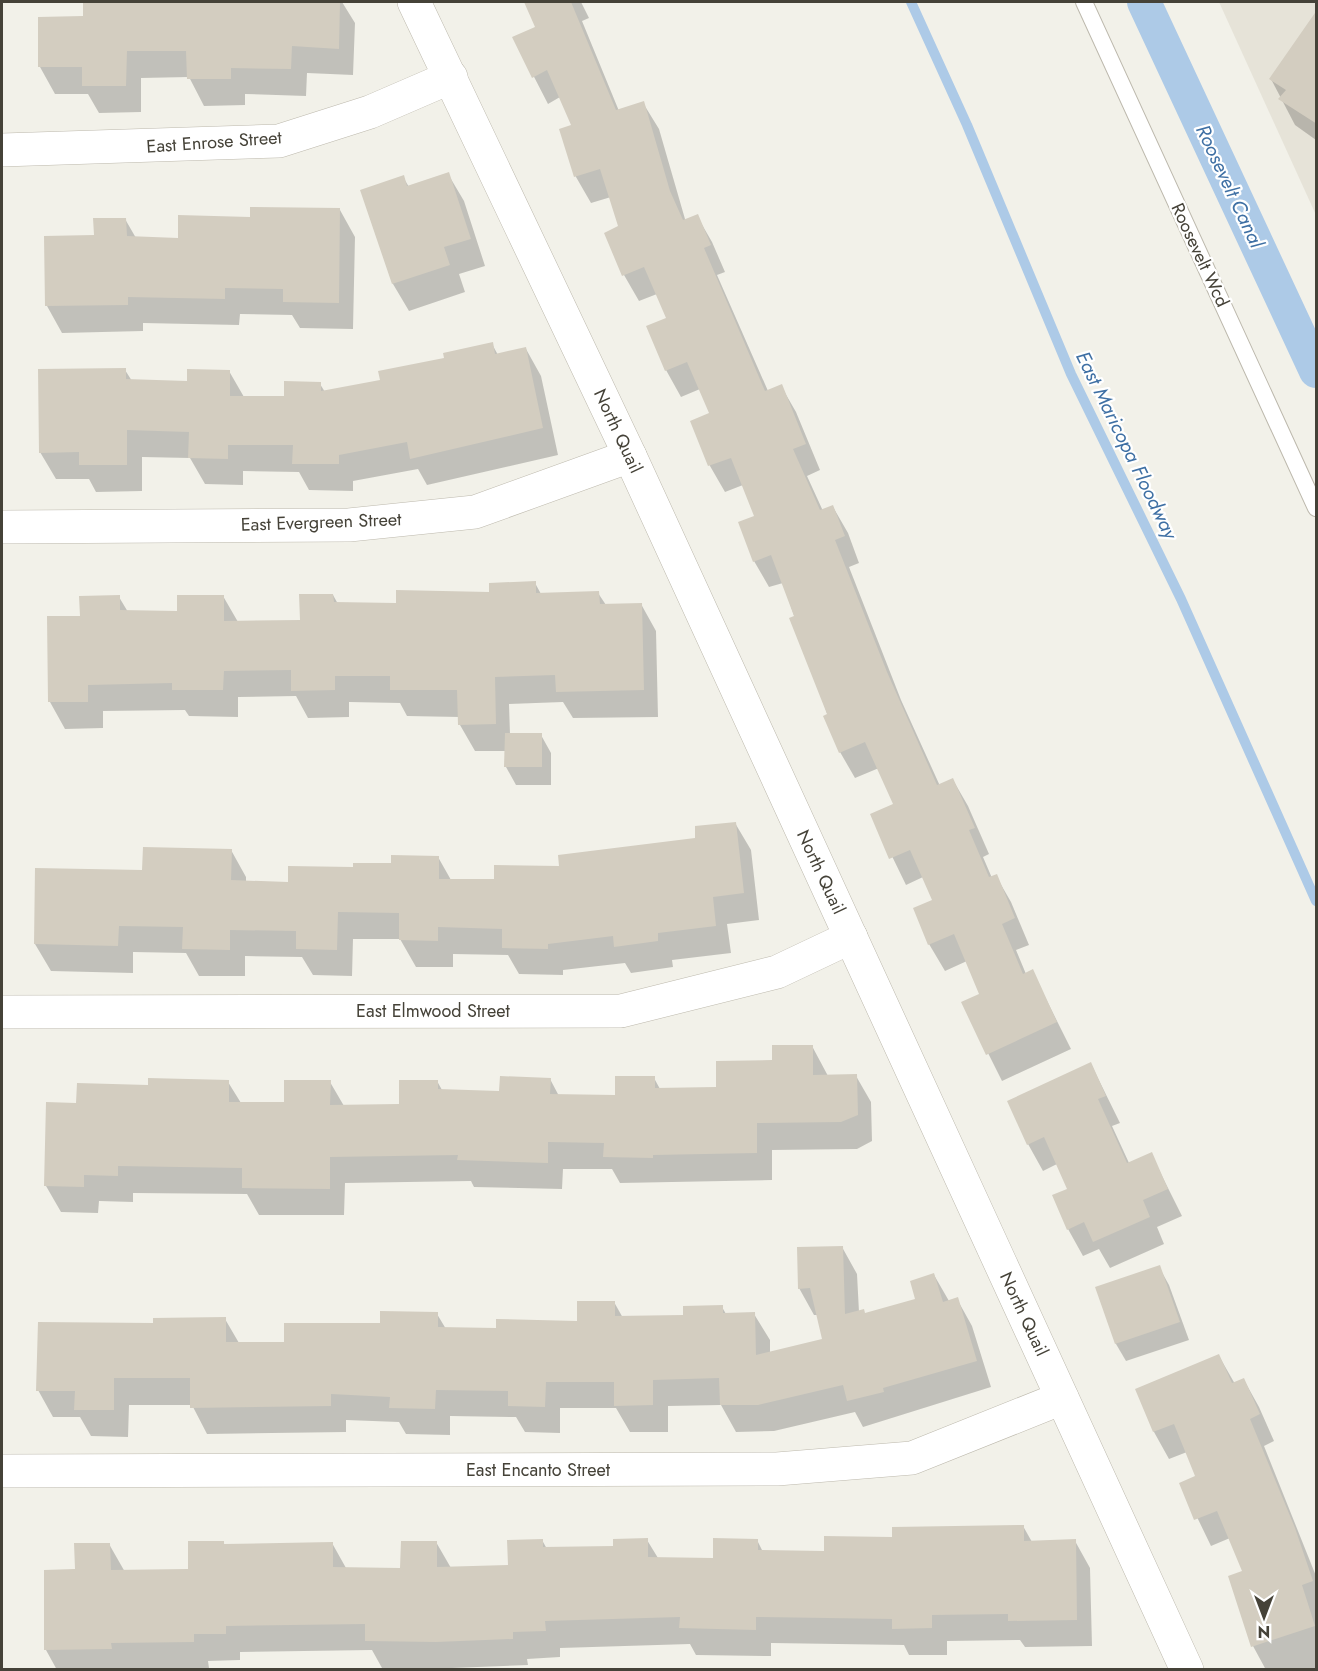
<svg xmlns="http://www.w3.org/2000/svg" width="1318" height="1671" font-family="Jost,sans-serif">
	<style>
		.residential { fill: #e6e3d8 }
		.shadow { fill: #0003 }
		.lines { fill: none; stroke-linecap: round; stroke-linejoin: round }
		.stream { stroke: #adcae7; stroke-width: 10 }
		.canal { stroke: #adcae7; stroke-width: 34 }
		.building { fill: #d3cdc0 }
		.service-casing { stroke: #bdb9ad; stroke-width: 18 }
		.minor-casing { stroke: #bdb9ad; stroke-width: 34 }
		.service { stroke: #fff; stroke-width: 16 }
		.minor { stroke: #fff; stroke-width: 33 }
		.labels { text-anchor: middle; stroke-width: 4.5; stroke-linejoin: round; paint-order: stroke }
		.street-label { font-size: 18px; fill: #454238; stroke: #fff }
		.water-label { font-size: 20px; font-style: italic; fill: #3f70a4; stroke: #fff }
	</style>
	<rect width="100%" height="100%" fill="#f2f1e9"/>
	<polygon class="residential" points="1219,2 1316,2 1316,215"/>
	<g class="shadow">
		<polygon points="199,2 342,2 355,23 353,75 307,73 306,96 245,94 245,105 204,106 189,77 141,78 141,112 99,113 88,94 55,94 40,67 84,18 84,4"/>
		<polygon points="525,2 581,2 589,18 582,21 619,111 643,103 659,129 685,219 686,221 697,216 712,242 725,272 717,275 768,391 781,386 796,412 820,470 807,476 823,511 833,507 848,533 859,563 849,567 901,700 940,786 953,780 968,806 989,854 983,857 992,878 996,876 1011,902 1029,945 1016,950 1026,974 1032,971 1071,1049 1002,1081 963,1003 981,995 967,961 945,971 929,944 934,901 923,877 906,885 872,815 895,805 879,768 855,778 840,752 783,583 769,587 754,561 756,517 743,485 725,492 710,466 692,421 711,414 700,389 681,397 666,370 668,318 657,294 639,301 624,275 620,227 611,197 591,203 576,177 561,130 573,126 560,97 548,104 514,38 537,28"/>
		<polygon points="1316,32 1316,140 1295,125 1271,79"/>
		<polygon points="448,174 464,201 485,266 459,274 465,292 409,311 393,284 362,191 403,177 409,187"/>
		<polygon points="340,210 355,237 353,329 300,328 292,315 240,314 239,325 143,323 143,331 62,333 47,306 46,237 95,236 125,219 136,238 179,239 251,218"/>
		<polygon points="492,344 498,355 526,349 541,376 558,455 427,485 418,469 353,481 353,491 309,490 299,472 243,471 243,485 205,484 190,458 142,457 142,491 96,492 89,479 56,479 40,452 125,370 132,381 188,382 229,371 244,397 285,398 320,384 325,392 381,381"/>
		<polygon points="535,583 541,594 598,593 606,605 641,604 656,631 658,717 573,718 563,702 509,704 510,734 541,735 551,753 551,785 516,785 506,767 506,751 475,751 460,725 459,717 407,716 400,703 349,702 349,717 308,718 296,696 238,697 238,717 189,716 185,710 103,711 103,728 65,729 50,702 81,617 119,597 128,612 178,612 223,596 238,622 301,622 333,595 338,604 398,605 491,593"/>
		<polygon points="735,823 751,850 759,920 727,924 731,953 672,960 673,967 631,973 625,963 563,970 563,975 519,974 508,955 453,954 453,967 416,967 400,939 353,939 352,976 313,975 302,957 245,956 245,976 199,976 186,953 133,952 133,973 51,971 35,944 37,870 144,872 231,850 246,877 246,882 289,883 355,869 438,857 451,880 495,881 697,839"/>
		<polygon points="812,1046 828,1076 856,1076 871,1102 872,1141 857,1149 772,1150 772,1180 620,1183 612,1169 563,1169 562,1189 474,1187 471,1181 345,1183 344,1215 259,1215 247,1194 133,1193 133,1202 99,1201 98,1213 61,1212 46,1186 78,1105 149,1087 228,1082 241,1103 285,1103 330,1082 344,1106 400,1105 437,1081 442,1090 501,1093 550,1079 559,1096 617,1097 654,1078 660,1089 717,1088"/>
		<polygon points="1091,1064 1120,1123 1112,1126 1129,1163 1151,1154 1182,1216 1157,1227 1164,1244 1110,1268 1099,1249 1083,1256 1068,1229 1069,1190 1057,1164 1043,1171 1028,1144"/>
		<polygon points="842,1247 857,1274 859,1312 866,1315 916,1300 934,1275 949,1301 957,1299 972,1326 991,1387 863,1427 855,1412 774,1431 736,1432 721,1405 668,1406 668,1432 630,1432 616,1408 560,1408 560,1433 525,1432 516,1417 450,1416 450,1435 406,1434 399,1422 346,1420 346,1432 207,1434 192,1405 129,1405 128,1437 91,1436 80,1417 53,1417 38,1390 154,1325 225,1319 239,1343 285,1343 437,1314 446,1329 497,1330 578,1323 614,1302 623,1318 685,1317 722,1307 726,1314 754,1314 770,1340 770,1353 824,1340 818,1315 814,1315 799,1288"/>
		<polygon points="1159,1267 1169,1285 1189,1340 1126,1361 1116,1344 1097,1288"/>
		<polygon points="1219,1356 1235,1384 1244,1380 1259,1407 1274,1441 1264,1446 1316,1576 1316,1670 1266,1670 1253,1646 1244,1572 1230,1538 1211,1546 1181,1484 1197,1477 1187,1452 1169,1459 1154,1432 1137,1390"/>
		<polygon points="1023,1526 1032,1542 1075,1541 1090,1568 1092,1646 1025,1647 1020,1640 947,1641 947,1655 909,1655 904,1645 771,1643 771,1656 696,1655 690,1644 560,1648 560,1657 527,1659 528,1665 452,1668 382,1668 372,1650 240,1652 240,1660 208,1661 209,1668 57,1670 46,1650 76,1571 109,1544 125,1572 190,1571 223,1542 225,1545 332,1543 346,1568 402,1569 436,1542 451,1568 509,1566 542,1540 547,1549 614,1547 647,1540 658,1558 714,1559 757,1540 763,1552 826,1553 893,1539"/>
	</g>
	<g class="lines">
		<polyline class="stream" points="911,2 967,125 1071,374 1181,599 1316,901"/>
		<polyline class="canal" points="1144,2 1316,371"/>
	</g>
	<g class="building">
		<polygon points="340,2 339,49 292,46 291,69 231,68 231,79 187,79 186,51 127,51 126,86 82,86 82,67 38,67 38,17 83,16 83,3"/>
		<polygon points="524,2 571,2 616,110 644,101 670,191 683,220 698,214 711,245 704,248 765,391 782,384 806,444 793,449 820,510 833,505 845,536 835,540 887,672 937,785 953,778 975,828 969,830 989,877 997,874 1015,918 1002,924 1023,974 1033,969 1057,1022 986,1055 961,1002 979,994 954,934 928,945 913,908 932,900 910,850 889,859 870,814 893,804 865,742 839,753 823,716 827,714 789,618 794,616 771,555 753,562 738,522 754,516 731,458 708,466 690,421 709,413 687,362 665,371 646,326 666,318 644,267 622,276 604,233 618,226 600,169 574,177 559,129 571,125 547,70 532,78 512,37 535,27"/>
		<polygon points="1317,10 1317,124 1278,99 1286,90 1269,79"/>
		<polygon points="449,172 471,239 444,247 450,265 392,284 360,190 404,175 407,186"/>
		<polygon points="250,207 340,208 339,303 283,302 283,289 225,288 225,299 128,297 128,305 45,306 44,236 94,235 93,218 126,218 127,236 178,238 178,215 250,217"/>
		<polygon points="493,342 495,354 526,347 543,428 410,459 407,442 339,455 339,464 292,464 293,445 228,445 228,459 188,458 189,432 127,430 127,465 79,465 79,452 39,453 38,369 126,368 126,379 187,381 187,369 230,370 230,396 284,396 284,381 321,382 321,391 380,380 378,371 444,358 443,353"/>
		<polygon points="536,581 536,593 599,591 600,604 642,603 644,690 556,692 555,675 495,677 496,724 458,725 457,690 390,690 390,676 335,676 335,690 291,691 291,670 224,671 223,690 172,690 172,683 88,685 88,702 48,702 47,616 80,616 79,596 120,595 120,610 177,611 177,595 224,595 224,621 300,620 299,594 333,594 334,602 396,603 396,590 489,592 489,583"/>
		<polygon points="505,733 542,733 542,767 504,767"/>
		<polygon points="736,822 744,893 713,897 716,926 658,933 658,941 614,947 613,936 548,944 548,949 502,948 502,929 438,927 438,941 399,940 399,913 338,912 337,950 296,949 296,931 230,930 230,950 182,949 183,927 119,926 118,946 34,944 35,868 142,870 143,847 232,849 231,880 288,882 288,866 353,867 353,863 391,863 391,855 439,856 439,879 494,879 494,865 559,866 558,855 695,838 695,826"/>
		<polygon points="772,1045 813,1045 813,1075 857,1074 858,1115 841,1122 757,1123 757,1153 653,1155 653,1158 603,1157 604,1143 548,1142 548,1163 457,1160 458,1155 330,1157 330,1189 242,1188 242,1168 118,1166 118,1176 84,1175 84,1187 44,1186 46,1102 76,1103 77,1083 148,1085 148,1078 229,1080 229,1102 284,1102 284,1080 331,1080 330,1105 399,1104 399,1080 438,1080 438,1089 499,1091 500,1076 551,1078 550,1094 615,1095 615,1076 655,1076 655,1088 716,1087 716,1061 772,1060"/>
		<polygon points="1091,1062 1106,1096 1098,1099 1127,1163 1152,1152 1168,1189 1143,1200 1150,1217 1093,1242 1084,1222 1067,1230 1052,1195 1067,1189 1044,1137 1027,1145 1007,1101"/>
		<polygon points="843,1246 845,1314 864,1309 865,1313 915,1299 910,1281 934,1273 943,1302 958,1297 977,1361 883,1388 884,1392 847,1401 843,1385 758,1405 720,1405 719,1378 653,1380 653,1405 614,1406 614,1382 546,1382 545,1407 508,1406 508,1391 436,1390 435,1409 389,1408 390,1397 331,1394 331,1406 190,1408 190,1378 114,1378 114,1410 74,1410 75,1391 36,1391 38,1322 153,1323 153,1318 226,1317 226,1342 284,1342 284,1323 380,1323 380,1311 438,1312 438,1327 496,1328 496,1319 577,1321 577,1301 615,1301 615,1316 683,1315 683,1306 723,1305 723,1313 755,1312 756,1355 822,1339 810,1288 798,1289 797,1247"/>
		<polygon points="1160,1265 1180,1322 1115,1344 1095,1287"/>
		<polygon points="1219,1354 1232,1383 1244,1378 1260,1414 1250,1419 1295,1528 1313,1581 1302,1585 1315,1626 1251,1647 1228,1576 1242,1571 1217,1511 1194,1520 1179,1483 1195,1476 1174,1424 1153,1432 1135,1389"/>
		<polygon points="1024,1525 1024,1541 1076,1539 1077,1620 1008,1621 1008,1614 932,1615 932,1628 892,1629 892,1619 756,1617 756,1630 679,1628 680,1617 545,1621 546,1631 513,1632 513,1639 436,1642 365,1641 365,1624 226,1626 226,1634 194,1634 194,1642 111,1643 112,1649 44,1650 44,1570 75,1569 74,1543 110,1543 111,1570 188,1569 188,1541 224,1541 224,1544 333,1542 333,1567 400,1568 401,1541 437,1541 437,1567 508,1565 507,1540 543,1539 543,1547 613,1546 613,1539 648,1538 648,1557 713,1558 713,1538 758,1539 758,1550 824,1551 824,1536 892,1537 892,1527"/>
	</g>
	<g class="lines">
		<g class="service-casing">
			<polyline id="service" points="1084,2 1316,508"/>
		</g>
		<g class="minor-casing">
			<g id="minor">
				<polyline points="414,2 630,456 1187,1670"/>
				<polyline points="2,150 279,141 370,112 451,77"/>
				<polyline points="2,527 349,525 475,512 630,456"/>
				<polyline points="2,1012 621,1011 777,972 851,937"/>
				<polyline points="2,1471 777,1469 912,1458 1062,1398"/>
			</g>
		</g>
		<use href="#service" class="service"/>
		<use href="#minor" class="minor"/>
	</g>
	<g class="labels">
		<g class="street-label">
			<text transform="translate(214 142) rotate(-4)" y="6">East Enrose Street</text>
			<text transform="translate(1200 255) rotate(65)" y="6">Roosevelt Wcd</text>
			<text transform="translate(618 431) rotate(65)" y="6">North Quail</text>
			<text transform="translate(321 522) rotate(-2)" y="6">East Evergreen Street</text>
			<text transform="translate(821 872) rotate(65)" y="6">North Quail</text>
			<text x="433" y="1017">East Elmwood Street</text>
			<text transform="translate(1024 1314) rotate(65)" y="6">North Quail</text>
			<text x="538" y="1476">East Encanto Street</text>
		</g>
		<g class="water-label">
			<text transform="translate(1230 186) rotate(65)" y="7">Roosevelt Canal</text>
			<text transform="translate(1127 445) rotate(64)" y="7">East Maricopa Floodway</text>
		</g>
	</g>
	<rect width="1318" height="1671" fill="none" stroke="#454238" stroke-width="6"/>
	<g transform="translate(1264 1617) rotate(180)" stroke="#ffffff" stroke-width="4.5" paint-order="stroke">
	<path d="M0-4.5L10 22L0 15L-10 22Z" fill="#454238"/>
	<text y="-9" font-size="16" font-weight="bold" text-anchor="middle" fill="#454238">N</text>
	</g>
</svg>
